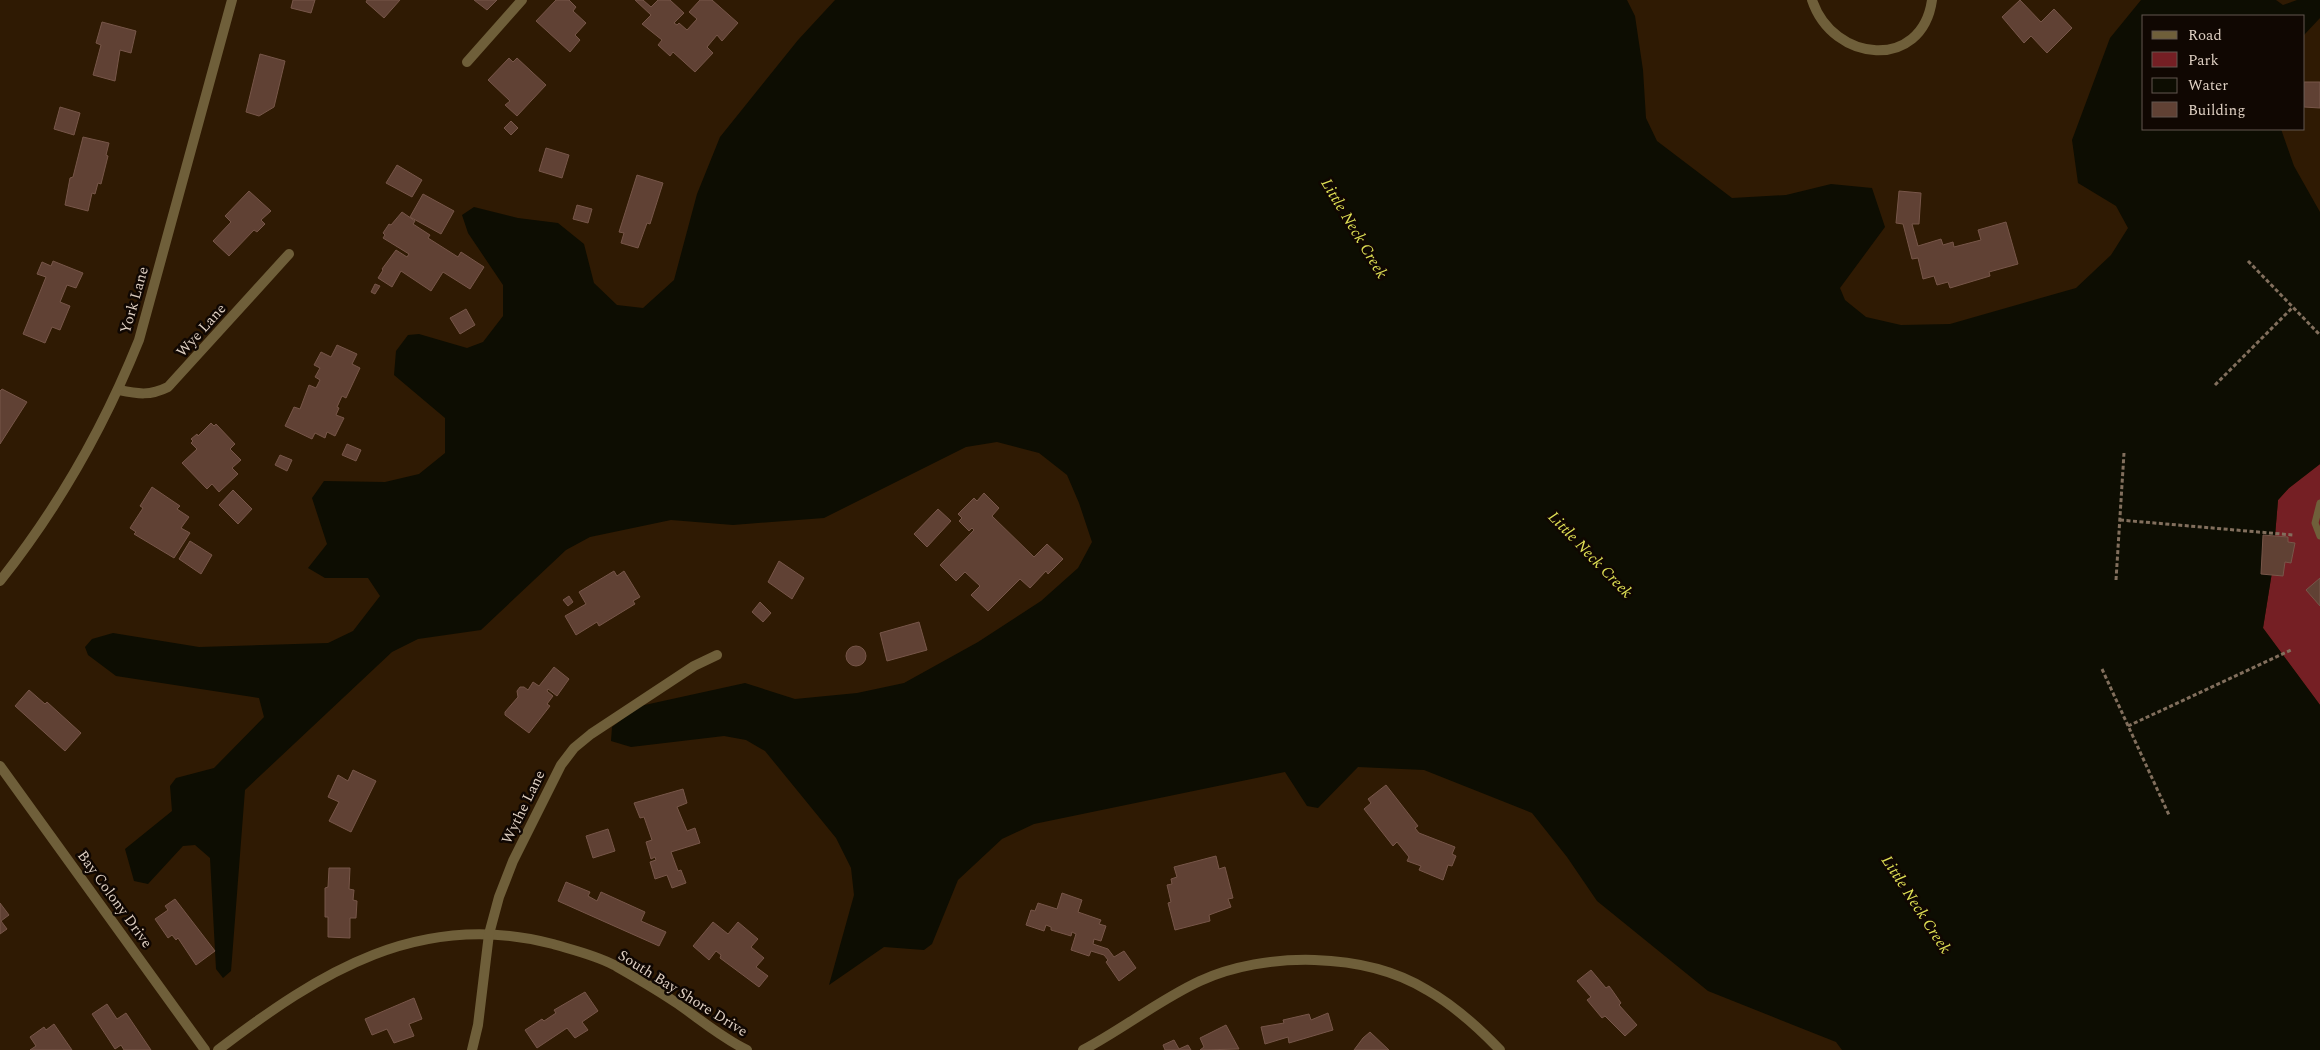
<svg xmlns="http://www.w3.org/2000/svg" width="2320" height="1050" font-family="Spectral,serif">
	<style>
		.green { fill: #751f24 }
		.water { fill: #0d0d02 }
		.building { fill: #604134; stroke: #775649 }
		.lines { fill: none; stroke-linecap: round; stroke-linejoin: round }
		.path { stroke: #826f5d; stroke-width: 3; stroke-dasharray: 4 2.5; stroke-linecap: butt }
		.service { stroke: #6f5f3a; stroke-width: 7 }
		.minor { stroke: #6f5f3a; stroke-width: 10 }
		.tertiary { stroke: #6f5f3a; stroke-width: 10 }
		.labels { text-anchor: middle; stroke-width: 5; stroke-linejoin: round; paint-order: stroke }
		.street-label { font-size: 15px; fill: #decfc2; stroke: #100702 }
		.water-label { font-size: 16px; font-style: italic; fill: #dfdf54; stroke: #100702 }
	</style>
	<rect width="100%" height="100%" fill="#2f1a03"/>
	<polygon class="green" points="2320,464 2320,705 2263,628 2272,572 2278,500 2289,488"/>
	<polygon class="water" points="835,0 1627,0 1635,16 1643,70 1646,118 1657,141 1732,198 1786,195 1831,184 1872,188 1885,227 1840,288 1845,300 1866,317 1901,325 1950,324 2076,288 2111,255 2128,228 2116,206 2078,183 2072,140 2110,38 2141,0 2276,0 2283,5 2297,0 2320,0 2320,18 2304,35 2304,16 2144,16 2144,129 2281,129 2294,166 2320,212 2320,464 2289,488 2278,500 2272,572 2263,628 2320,705 2320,1050 1842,1050 1836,1042 1708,991 1597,901 1567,857 1532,813 1424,770 1358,767 1318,808 1307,806 1285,772 1034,824 1002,839 958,880 932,944 924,950 884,947 829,985 854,895 851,868 836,838 765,751 746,740 724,736 631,747 611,741 612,727 640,706 745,683 795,699 857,693 904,683 978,642 1041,601 1078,568 1092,542 1079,503 1067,475 1039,453 997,442 966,447 824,518 733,525 671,520 590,537 566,550 481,630 418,639 392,652 245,790 231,971 223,978 216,969 210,858 195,845 183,846 148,884 134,881 125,849 172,811 170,786 176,778 214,768 264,717 259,698 116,676 88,655 85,647 92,639 113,633 199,647 328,643 353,631 380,596 368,578 325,578 308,568 327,544 312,498 324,481 385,482 419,474 445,453 445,418 394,375 396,351 408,335 419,334 467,348 483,342 503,316 503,285 468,233 462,215 474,207 518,218 558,223 584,244 594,283 617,305 643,308 674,280 697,194 720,137 798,40"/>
	<g class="building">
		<polygon points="293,0 315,0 311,13 291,8"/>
		<polygon points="367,0 400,0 384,18 366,2"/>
		<polygon points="474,0 497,0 487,10"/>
		<polygon points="556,0 569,0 576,7 573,11 586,23 575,35 580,40 570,52 536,21"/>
		<polygon points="635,0 643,0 651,7 658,0 670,0 684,13 674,23 677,25 679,23 687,30 697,19 689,12 700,0 712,0 738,23 722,41 717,35 707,47 713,53 695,72 673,52 670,56 658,45 662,40 642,24 651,15"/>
		<polygon points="2020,0 2041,22 2054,9 2072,28 2047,53 2031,36 2024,43 2002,17"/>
		<polygon points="102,22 136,31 131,53 120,50 115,81 93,75 101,45 96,43"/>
		<polygon points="260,54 285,61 274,107 259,116 246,112"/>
		<polygon points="509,58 513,62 517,58 546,85 517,116 505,105 510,101 488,80"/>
		<polygon points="2304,82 2320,82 2320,108 2304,107"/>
		<polygon points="60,107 80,113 74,135 54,129"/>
		<polygon points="511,121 518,128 511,135 504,128"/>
		<polygon points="83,137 109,143 106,155 108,156 101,184 98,183 95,194 92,193 88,211 65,205 70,178 73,177"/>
		<polygon points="546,148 569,155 562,178 539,171"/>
		<polygon points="397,165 422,180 412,197 386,183"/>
		<polygon points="637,175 663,183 650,224 647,223 638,248 621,243 624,233 619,232"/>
		<polygon points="249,191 271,211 261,220 265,224 257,232 254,230 229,256 213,241 231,222 225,216"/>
		<polygon points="1899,191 1921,193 1919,224 1912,224 1918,246 1941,239 1943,245 1953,242 1954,247 1981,240 1978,230 2006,222 2018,264 1989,272 1990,276 1950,288 1948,282 1937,285 1934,276 1923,279 1918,258 1912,259 1903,224 1896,223"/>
		<polygon points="423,194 454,211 441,234 410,217"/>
		<polygon points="577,205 592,209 588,223 573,219"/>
		<polygon points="402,212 415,221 413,224 430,235 428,238 458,257 461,252 484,267 470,289 443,272 431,291 401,271 392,287 378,278 383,270 382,269 396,250 407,257 409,254 383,238 385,235 383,233 389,224 391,225"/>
		<polygon points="53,261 83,273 76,288 67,285 60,302 70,306 60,330 52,327 45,343 23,334 46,277 37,274 42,262 51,266"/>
		<polygon points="375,284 380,286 375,294 371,292"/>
		<polygon points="466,309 475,325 460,334 450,318"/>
		<polygon points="337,345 357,354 352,364 360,368 346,398 342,396 337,407 339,408 336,415 344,418 335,436 327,432 325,438 315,433 312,439 285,426 294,407 300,409 309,385 316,388 320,380 315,377 320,368 314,365 321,352 331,357"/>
		<polygon points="2,389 27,402 0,444 0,391"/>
		<polygon points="211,423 214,426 216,424 235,444 230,449 241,460 232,468 238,474 219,492 212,484 207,489 182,463 197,449 191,443 193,441 191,439 197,434 198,436"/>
		<polygon points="347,444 361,450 356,461 342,455"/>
		<polygon points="280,455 292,460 287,471 275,465"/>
		<polygon points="152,487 180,506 177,509 189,517 181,528 190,533 174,558 134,534 136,532 130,528 143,508 140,506"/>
		<polygon points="233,490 252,509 238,524 219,505"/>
		<polygon points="984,493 999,508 992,516 1034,557 1047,544 1063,559 1048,574 1046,571 1030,588 1020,579 988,611 971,595 980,586 965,572 956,581 940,565 974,530 972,528 969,531 959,521 962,518 958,514 974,498 977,501"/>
		<polygon points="938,509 951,521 927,547 914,534"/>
		<polygon points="2263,535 2288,537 2288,542 2295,543 2291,563 2285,562 2283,576 2261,574"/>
		<polygon points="190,541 212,555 201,574 179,559"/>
		<polygon points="779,561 804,578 792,599 768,582"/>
		<polygon points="614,571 617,576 624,571 640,597 633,601 635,604 599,626 597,622 576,635 565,616 586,604 579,592"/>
		<polygon points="2320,578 2320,606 2306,590"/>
		<polygon points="569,596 573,602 568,606 563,600"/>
		<polygon points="760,602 771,613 763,622 752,612"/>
		<polygon points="919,622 927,650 887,661 880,633"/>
		<circle cx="856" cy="656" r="10"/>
		<polygon points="554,667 569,679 557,696 548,689 547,691 553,696 547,704 550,706 529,733 505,715 505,712 518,697 517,691 520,687 524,687 528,690 533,682 539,686"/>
		<polygon points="29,690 45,704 47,702 81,733 65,751 15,706"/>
		<polygon points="353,770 376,781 351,832 329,821 339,802 328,797 338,775 348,781"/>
		<polygon points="1386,785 1418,826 1415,828 1419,833 1455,847 1452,854 1456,856 1452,866 1448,865 1443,880 1419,870 1421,866 1407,861 1409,857 1397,842 1393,846 1364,809 1371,803 1368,799"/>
		<polygon points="683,789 687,803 677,807 687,831 695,828 700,843 671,852 678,871 681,870 686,883 672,888 667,875 655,879 650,862 656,860 655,857 651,859 646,842 652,840 644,817 640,818 634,803"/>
		<polygon points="608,829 615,851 593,858 586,836"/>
		<polygon points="1216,856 1219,869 1225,867 1233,898 1228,899 1231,907 1209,915 1210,921 1175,930 1168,903 1171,902 1167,885 1172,884 1171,879 1177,877 1174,867"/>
		<polygon points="329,868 350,868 349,889 354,890 353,900 357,901 356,918 350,918 350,938 328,937 328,917 325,917 325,888 328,887"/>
		<polygon points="566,882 590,892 588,896 597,901 601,892 645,912 641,921 666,932 659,946 558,901"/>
		<polygon points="1062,893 1082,900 1078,912 1101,920 1099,924 1106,926 1101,941 1094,939 1093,944 1108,949 1114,957 1124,951 1136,968 1119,981 1106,962 1108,960 1104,955 1091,951 1089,956 1071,950 1076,934 1072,932 1071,936 1051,930 1051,927 1046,925 1044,931 1026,925 1031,910 1035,911 1038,903 1057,909"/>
		<polygon points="175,899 215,951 196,965 178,938 176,940 172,935 168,938 155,919 168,910 165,906"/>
		<polygon points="0,903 9,915 1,921 7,929 0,934"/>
		<polygon points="713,922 728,934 738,922 758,939 751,947 764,958 756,967 768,976 759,987 720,958 721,955 716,951 709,960 693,946"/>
		<polygon points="1591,970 1606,988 1609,986 1612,990 1621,1003 1619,1005 1637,1025 1625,1036 1605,1016 1602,1018 1587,1000 1591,997 1577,981"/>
		<polygon points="585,992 598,1011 582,1022 588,1030 575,1038 567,1028 537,1048 525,1030 542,1019 544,1021 556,1013 554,1010"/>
		<polygon points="414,998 422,1019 409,1024 414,1036 394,1043 387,1029 372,1035 365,1019"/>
		<polygon points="107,1004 117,1019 126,1013 151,1050 124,1050 121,1045 115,1049 92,1014"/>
		<polygon points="1328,1013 1333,1030 1289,1043 1288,1037 1265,1044 1261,1027 1284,1023 1283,1020 1309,1014 1311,1020"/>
		<polygon points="54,1024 72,1050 30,1050 36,1046 30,1037 44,1027 46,1030"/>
		<polygon points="1226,1025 1239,1049 1200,1050 1204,1047 1200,1038"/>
		<polygon points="1370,1032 1389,1050 1354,1050 1363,1038"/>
		<polygon points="1174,1040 1179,1049 1188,1045 1191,1050 1165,1050 1163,1045"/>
	</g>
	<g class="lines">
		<g class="path">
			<polyline points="2248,261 2320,335"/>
			<polyline points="2215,385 2293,307"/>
			<polyline points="2120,520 2293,535"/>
			<polyline points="2116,580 2124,453"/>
			<polyline points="2102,669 2169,815"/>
			<polyline points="2128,726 2291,650"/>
		</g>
		<polyline class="service" points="2320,503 2315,523 2320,536"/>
		<g class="minor">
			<path d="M1812 0C1833 63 1922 71 1932 0"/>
			<polyline points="467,62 522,0"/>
			<path d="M119 390C138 394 150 396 168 387L289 254"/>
			<polyline points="0,766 205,1050"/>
			<path d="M218 1050C320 972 420 909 553 944 573 950 595 955 614 965 635 977 658 990 678 1004 701 1020 722 1038 747 1050"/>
			<polyline points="472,1050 478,1025 489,934 499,897 513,861 561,765 574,748 591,734 694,666 717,655"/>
			<path d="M1083 1050C1123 1029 1159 1000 1200 981 1265 951 1365 952 1427 990 1455 1006 1478 1027 1500 1050"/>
		</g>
		<path class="tertiary" d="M0 581C58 508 104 427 139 340L232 0"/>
	</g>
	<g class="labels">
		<g class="street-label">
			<text transform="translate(134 300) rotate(-74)" y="5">York Lane</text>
			<text transform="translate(201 330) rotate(-48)" y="5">Wye Lane</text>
			<text transform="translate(523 807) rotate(-64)" y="5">Wythe Lane</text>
			<text transform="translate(115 899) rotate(54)" y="5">Bay Colony Drive</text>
			<text transform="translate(683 993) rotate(32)" y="5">South Bay Shore Drive</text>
		</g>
		<g class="water-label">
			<text transform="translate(1355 228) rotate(59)" y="6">Little Neck Creek</text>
			<text transform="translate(1591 554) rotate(46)" y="6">Little Neck Creek</text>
			<text transform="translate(1917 904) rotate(57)" y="6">Little Neck Creek</text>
		</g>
	</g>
	<rect x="2142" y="15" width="162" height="115" fill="#100702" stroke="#62574f"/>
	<rect x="2152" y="31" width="25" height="8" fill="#6f5f3a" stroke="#62574f"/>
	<text x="2188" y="40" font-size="15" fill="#decfc2">Road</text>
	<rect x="2152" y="52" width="25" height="15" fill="#751f24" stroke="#62574f"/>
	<text x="2188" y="65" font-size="15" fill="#decfc2">Park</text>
	<rect x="2152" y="78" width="25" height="15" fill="#0d0d02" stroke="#62574f"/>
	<text x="2188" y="90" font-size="15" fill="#decfc2">Water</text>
	<rect x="2152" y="102" width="25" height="15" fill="#604134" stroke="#62574f"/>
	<text x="2188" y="115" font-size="15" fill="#decfc2">Building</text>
</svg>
